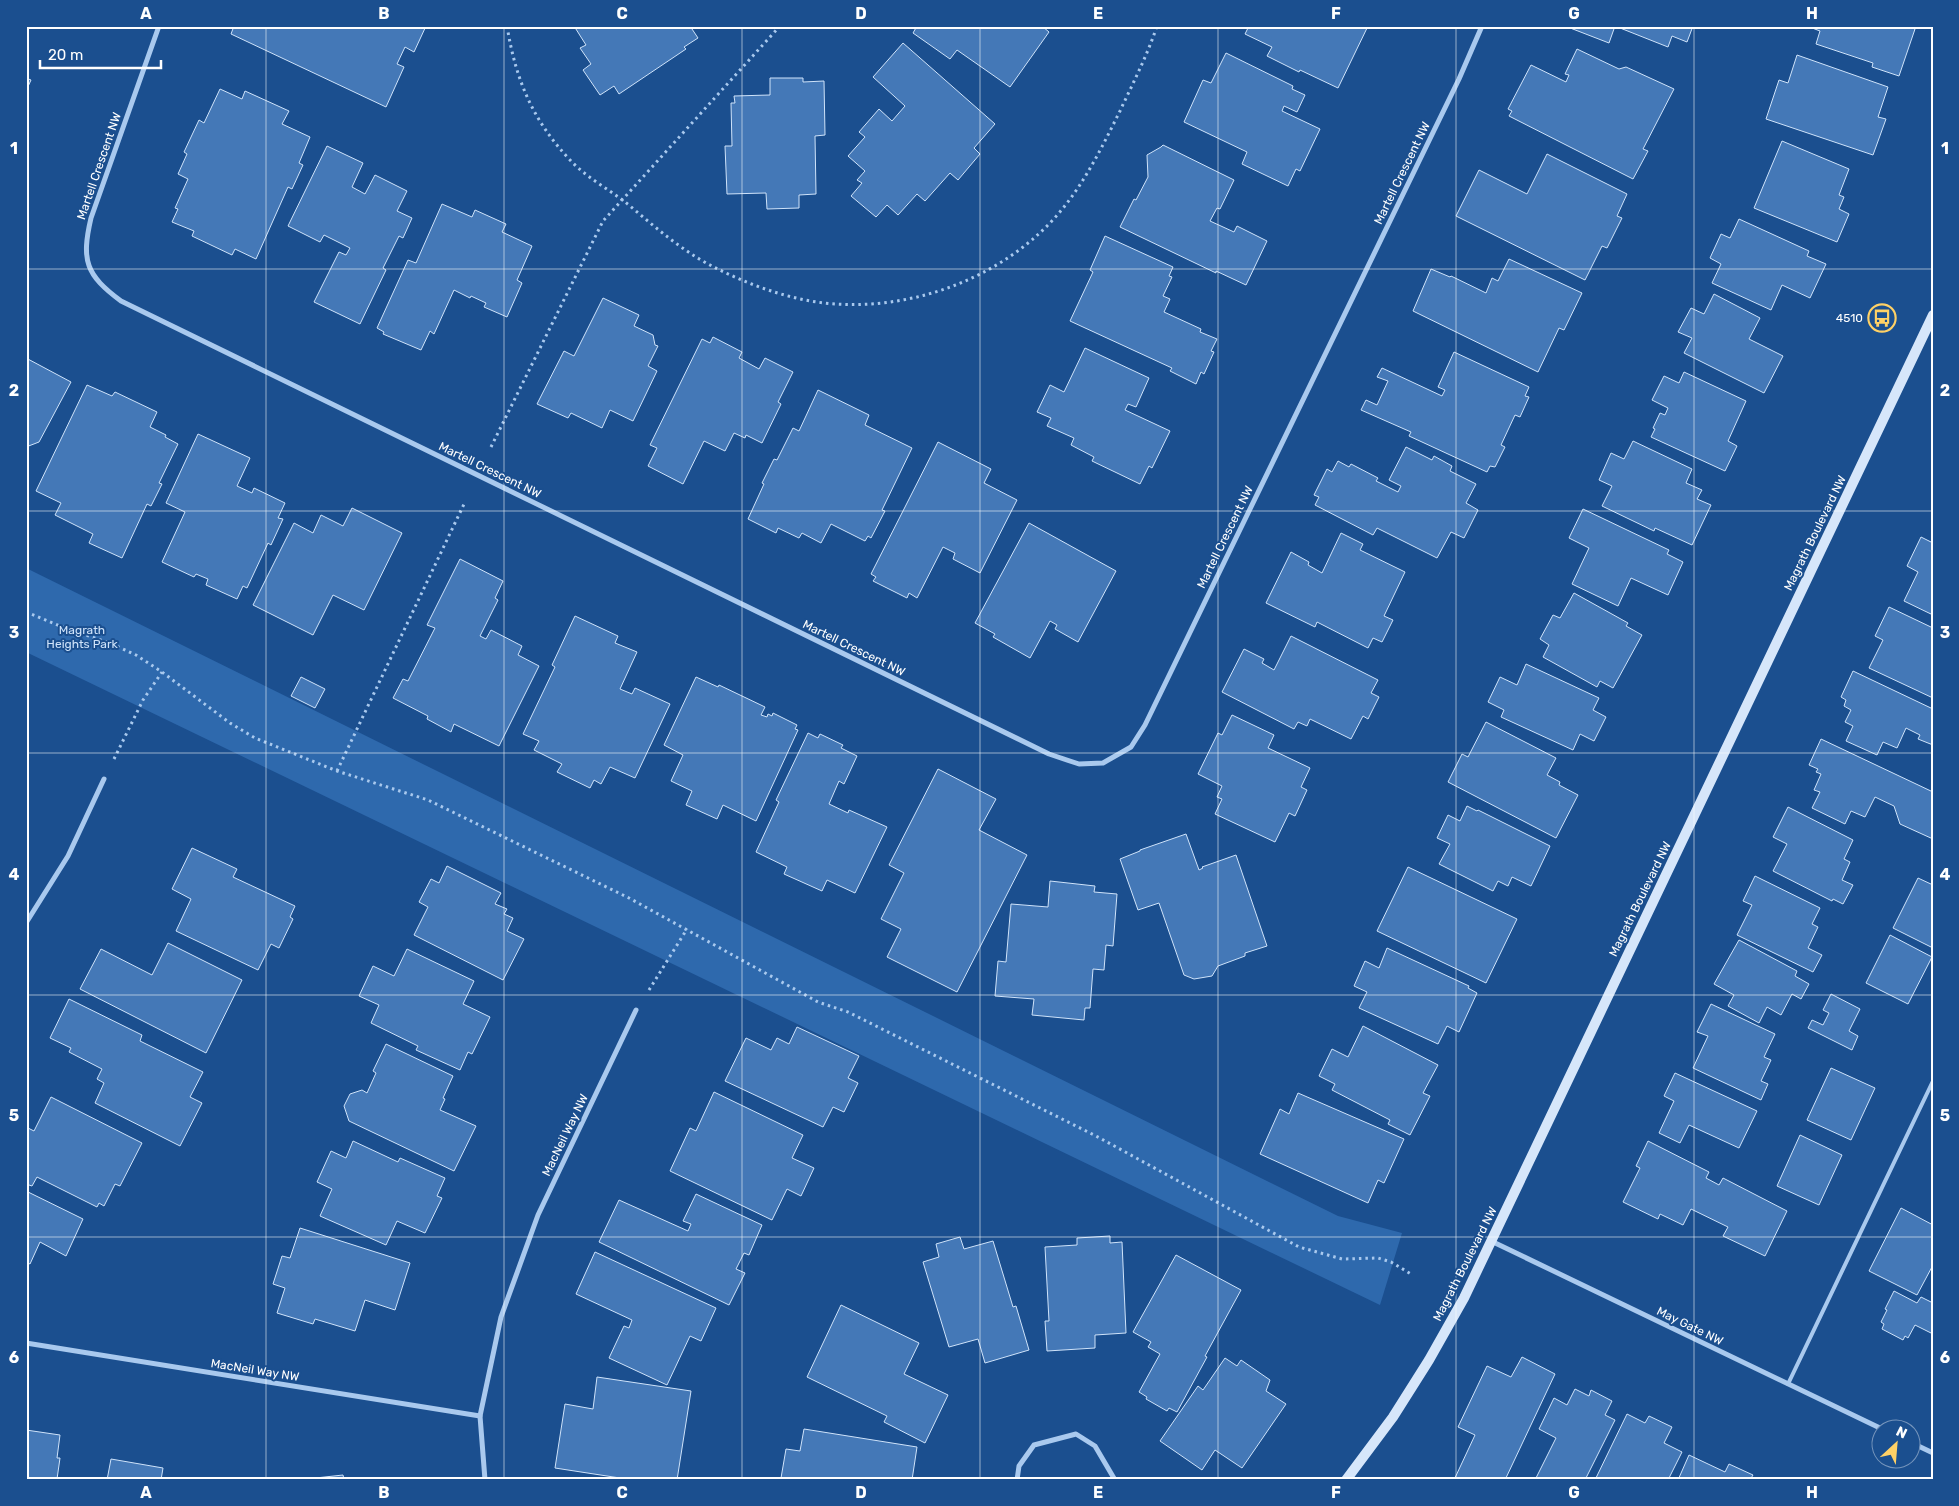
<svg xmlns="http://www.w3.org/2000/svg" width="1959" height="1506" font-family="Rubik,sans-serif">
	<style>
		.green { fill: #2e69ad }
		.building { fill: #4478b7; stroke: #cfe3fa }
		.lines { fill: none; stroke-linecap: round; stroke-linejoin: round }
		.path { stroke: #a9c9ee; stroke-width: 3; stroke-dasharray: 2.5 4; stroke-linecap: butt }
		.lane { stroke: #a9c9ee; stroke-width: 4 }
		.street { stroke: #a9c9ee; stroke-width: 5 }
		.secondary { stroke: #d6e6fa; stroke-width: 10 }
		.grid { fill: none; stroke: #fff; stroke-width: 1; stroke-opacity: 0.55 }
		.labels { text-anchor: middle; stroke-width: 4; stroke-linejoin: round; paint-order: stroke }
		.street-label { font-size: 12px; fill: #fff; stroke: #1b4f8f }
		.poi-label { font-size: 12px; fill: #fff; stroke: #1b4f8f; text-anchor: end }
		.park-label { font-size: 12px; fill: #cfe3fa; stroke: #1b4f8f }
		.neatline { fill: none; stroke: #fff; stroke-width: 2 }
		.grid-label { font-size: 16px; text-anchor: middle; font-weight: bold; fill: #fff }
	</style>
	<rect width="100%" height="100%" fill="#1b4f8f"/>
	<polygon class="green" points="26,568 1338,1216 1402,1233 1380,1305 26,652"/>
	<g class="building">
		<polygon points="234,26 426,26 414,52 405,47 397,64 404,67 386,107 231,34"/>
		<polygon points="574,26 690,26 698,38 684,47 686,49 619,94 614,86 600,95 583,70 591,64 580,48 586,45"/>
		<polygon points="917,26 1042,26 1049,32 1010,87 957,50 950,59 913,33"/>
		<polygon points="1249,26 1368,26 1338,88 1300,70 1299,72 1267,56 1272,47 1245,34"/>
		<polygon points="1565,26 1693,26 1687,42 1672,36 1668,47 1615,26 1609,43"/>
		<polygon points="1807,26 1907,26 1915,29 1899,76 1872,67 1873,63 1816,44 1820,31"/>
		<polygon points="903,43 995,124 974,148 980,154 958,180 950,173 925,201 917,194 898,215 887,205 876,217 851,196 862,183 857,180 865,171 848,156 865,137 859,132 879,109 892,121 905,106 873,77"/>
		<polygon points="1577,49 1619,69 1626,67 1674,89 1643,149 1648,151 1633,179 1509,116 1512,111 1508,109 1531,65 1566,82 1569,75 1565,74"/>
		<polygon points="1226,53 1293,86 1292,89 1305,95 1297,112 1284,106 1282,111 1320,129 1300,171 1296,169 1288,186 1242,164 1247,152 1184,122 1203,80 1211,83"/>
		<polygon points="1797,55 1888,87 1878,117 1886,119 1873,155 1766,119 1779,80 1788,83"/>
		<polygon points="26,78 31,80 26,91"/>
		<polygon points="770,78 803,78 803,82 824,81 825,135 815,136 816,194 799,195 799,208 767,209 766,193 727,194 725,146 732,146 731,103 735,103 734,96 770,95"/>
		<polygon points="220,89 242,99 245,91 289,111 282,124 310,137 299,163 303,165 292,189 288,187 256,259 235,249 232,255 192,236 194,231 172,222 178,209 175,208 188,179 178,174 187,154 184,152 199,120 204,123"/>
		<polygon points="1782,141 1849,169 1839,195 1844,197 1839,209 1849,214 1837,242 1754,208"/>
		<polygon points="1163,145 1234,180 1220,209 1217,208 1210,221 1234,232 1237,226 1267,241 1246,285 1216,271 1216,273 1120,227 1134,199 1136,200 1148,177 1147,155 1161,147"/>
		<polygon points="327,146 363,163 352,187 365,194 375,175 407,191 397,211 412,218 403,238 399,236 383,268 386,270 360,324 314,302 339,252 346,255 350,248 324,235 320,242 288,226"/>
		<polygon points="1547,154 1627,194 1617,216 1622,218 1607,248 1602,246 1585,280 1456,216 1479,170 1527,194"/>
		<polygon points="442,204 472,217 475,210 506,224 502,232 532,246 517,280 522,283 507,317 484,307 486,303 471,296 470,298 454,290 434,334 430,331 421,350 383,334 384,332 377,328 408,260 416,263"/>
		<polygon points="1739,219 1809,251 1807,256 1826,264 1810,298 1782,285 1771,310 1712,283 1721,264 1710,258 1721,234 1730,238"/>
		<polygon points="1105,236 1173,267 1169,276 1172,277 1163,296 1170,299 1164,312 1201,329 1200,332 1217,339 1211,351 1214,352 1204,374 1201,372 1196,384 1170,371 1172,368 1070,321 1093,272 1090,270"/>
		<polygon points="1509,259 1582,293 1564,330 1559,328 1538,372 1413,311 1431,269 1450,277 1451,276 1486,293 1492,278 1498,281"/>
		<polygon points="1714,294 1760,318 1749,339 1783,356 1764,393 1684,353 1692,338 1678,332 1691,308 1704,314"/>
		<polygon points="603,298 639,315 634,326 653,335 655,345 658,346 648,366 657,371 633,421 610,410 602,428 571,413 568,418 537,404 564,351 574,356"/>
		<polygon points="713,337 742,352 739,358 759,369 765,358 793,372 778,402 781,404 762,443 746,435 745,438 734,433 725,451 704,441 683,484 648,466 657,448 650,445 702,339 710,343"/>
		<polygon points="1085,348 1149,378 1136,407 1128,404 1125,410 1170,431 1152,468 1149,466 1140,484 1092,461 1094,457 1071,445 1074,438 1047,426 1051,418 1037,412 1050,385 1064,392"/>
		<polygon points="1454,352 1529,387 1525,396 1529,397 1520,417 1515,415 1501,445 1505,447 1495,467 1490,466 1487,472 1409,436 1411,432 1361,410 1366,400 1377,405 1388,381 1377,377 1382,368 1442,396 1445,390 1438,387"/>
		<polygon points="26,358 71,382 39,442 26,447"/>
		<polygon points="1684,372 1746,401 1728,441 1737,446 1725,471 1651,437 1655,429 1653,428 1660,413 1665,415 1668,408 1652,400 1664,376 1679,383"/>
		<polygon points="87,385 112,396 115,392 157,412 150,427 166,435 165,437 178,444 159,483 162,484 151,506 147,504 122,558 89,543 93,534 55,515 61,503 36,491"/>
		<polygon points="818,390 869,415 865,425 912,448 882,510 885,511 871,538 868,536 865,541 831,524 821,543 802,533 799,538 778,528 776,533 748,519 764,484 762,483 774,459 777,460 793,428 799,431"/>
		<polygon points="198,434 250,458 237,486 252,493 254,488 285,503 278,518 283,519 271,545 268,543 247,588 243,586 237,599 206,585 208,579 196,574 194,577 162,562 185,512 166,503"/>
		<polygon points="1633,441 1692,469 1686,483 1702,490 1697,499 1711,505 1692,545 1655,528 1654,531 1602,506 1612,486 1599,480 1611,453 1624,459"/>
		<polygon points="938,442 991,469 984,483 1017,500 980,573 953,559 955,553 943,547 917,598 909,593 907,598 873,581 876,577 871,574"/>
		<polygon points="1406,447 1432,460 1434,456 1452,466 1450,471 1476,484 1466,503 1478,510 1464,538 1451,532 1437,558 1377,528 1373,535 1315,505 1319,497 1314,495 1327,469 1332,472 1338,461 1349,467 1351,464 1378,478 1376,481 1398,492 1401,486 1389,480"/>
		<polygon points="352,508 402,533 364,610 333,595 313,635 253,605 294,523 313,533 321,515 343,526"/>
		<polygon points="1583,509 1669,550 1667,554 1683,562 1668,595 1631,578 1618,606 1572,584 1589,548 1569,538"/>
		<polygon points="1029,523 1116,571 1078,642 1055,629 1057,625 1050,621 1030,658 993,637 995,634 975,623"/>
		<polygon points="1341,533 1363,544 1360,550 1405,572 1384,616 1393,620 1382,642 1373,638 1368,648 1317,622 1315,627 1266,603 1291,552 1309,562 1308,565 1322,573"/>
		<polygon points="1921,537 1933,543 1933,615 1904,601 1918,572 1907,566"/>
		<polygon points="460,559 503,581 495,598 498,600 480,636 486,639 491,630 522,646 518,655 539,666 499,746 454,724 451,732 427,719 428,716 393,698 403,679 408,681 435,628 427,625"/>
		<polygon points="1574,593 1628,623 1626,626 1642,635 1613,688 1600,681 1597,687 1543,657 1549,645 1540,639 1553,615 1560,618"/>
		<polygon points="1889,607 1933,628 1933,698 1869,668 1883,640 1875,636"/>
		<polygon points="575,616 618,636 615,643 637,652 620,689 632,694 635,688 670,704 635,778 610,767 601,784 594,780 590,788 557,772 562,764 534,750 539,741 523,734 555,667 552,665"/>
		<polygon points="1291,636 1378,680 1371,693 1379,697 1368,719 1363,716 1351,739 1310,719 1307,726 1298,722 1294,729 1222,692 1244,649 1264,659 1262,663 1274,670"/>
		<polygon points="1526,664 1599,698 1593,710 1606,717 1594,741 1580,734 1573,750 1501,717 1504,710 1488,702 1500,677 1517,685"/>
		<polygon points="1853,671 1933,709 1933,745 1918,739 1920,735 1906,728 1897,748 1883,742 1877,755 1846,741 1853,726 1845,722 1851,710 1844,706 1846,700 1841,697"/>
		<polygon points="301,677 325,689 315,708 291,696"/>
		<polygon points="696,677 718,687 719,685 765,707 761,715 767,717 768,714 772,716 773,713 797,725 795,729 798,730 756,821 723,805 717,819 686,805 692,791 671,781 683,755 664,745"/>
		<polygon points="1232,715 1274,735 1268,748 1310,768 1301,787 1307,790 1295,816 1289,813 1275,842 1215,814 1222,799 1217,797 1222,786 1198,774 1218,733 1222,735"/>
		<polygon points="1486,722 1556,758 1547,775 1560,782 1559,785 1578,795 1556,838 1448,782 1462,754 1468,757"/>
		<polygon points="808,733 818,738 820,734 843,745 841,748 857,756 844,784 839,781 829,804 848,813 849,810 887,827 855,893 827,880 822,891 784,874 787,867 756,852 779,802 776,800"/>
		<polygon points="1821,739 1933,792 1933,839 1900,824 1894,806 1875,797 1865,817 1851,811 1845,824 1812,808 1820,792 1814,790 1821,774 1816,772 1818,769 1809,765"/>
		<polygon points="938,769 996,799 979,830 1027,855 957,992 887,957 901,929 881,919 904,873 889,865"/>
		<polygon points="1467,806 1477,811 1478,810 1550,846 1531,886 1512,877 1508,886 1498,881 1493,891 1439,864 1450,844 1437,838 1448,815 1460,821"/>
		<polygon points="1788,807 1853,840 1844,859 1850,862 1842,880 1853,885 1843,904 1833,899 1832,901 1773,871 1787,844 1773,837"/>
		<polygon points="1186,834 1199,870 1203,868 1202,867 1236,855 1267,946 1245,953 1245,956 1218,966 1212,976 1194,979 1184,975 1159,903 1138,910 1120,859 1140,851 1140,850"/>
		<polygon points="192,848 237,869 233,877 295,906 290,917 293,919 279,948 271,944 258,970 176,931 191,899 172,889"/>
		<polygon points="447,866 501,893 495,904 507,909 504,914 513,918 507,931 524,939 503,980 414,935 428,907 419,902 431,879 439,883"/>
		<polygon points="1408,867 1517,919 1486,983 1377,931"/>
		<polygon points="1755,876 1820,908 1812,924 1818,927 1808,948 1822,955 1813,972 1737,935 1752,905 1743,901"/>
		<polygon points="1918,878 1933,885 1933,948 1893,928"/>
		<polygon points="1050,881 1095,886 1094,892 1117,894 1113,946 1106,945 1104,970 1093,969 1090,1008 1085,1008 1084,1020 1032,1015 1034,999 995,996 998,961 1006,962 1011,904 1048,907"/>
		<polygon points="1890,935 1932,957 1908,1004 1866,983"/>
		<polygon points="1739,940 1797,971 1795,976 1809,984 1801,999 1792,994 1781,1015 1767,1007 1759,1023 1728,1006 1734,995 1714,984"/>
		<polygon points="168,943 242,980 206,1053 80,989 101,949 152,975"/>
		<polygon points="1387,948 1469,986 1468,988 1477,993 1459,1032 1447,1026 1438,1044 1359,1008 1367,992 1354,986 1365,961 1379,968"/>
		<polygon points="407,949 474,981 463,1004 490,1017 472,1054 468,1052 460,1070 416,1050 418,1046 371,1023 379,1005 359,996 373,966 394,976"/>
		<polygon points="1831,994 1860,1009 1849,1031 1858,1036 1852,1050 1808,1028 1812,1020 1823,1025 1829,1013 1823,1010"/>
		<polygon points="69,999 142,1035 140,1041 203,1072 190,1097 202,1103 180,1146 95,1103 104,1083 97,1079 102,1069 69,1052 71,1048 50,1038"/>
		<polygon points="1711,1004 1775,1034 1764,1057 1771,1060 1761,1081 1768,1084 1761,1100 1693,1068 1708,1036 1697,1032"/>
		<polygon points="1363,1026 1438,1065 1423,1093 1430,1096 1410,1135 1388,1124 1390,1120 1332,1090 1335,1084 1319,1076 1332,1049 1348,1057"/>
		<polygon points="797,1027 859,1056 848,1078 858,1083 844,1112 833,1107 823,1127 725,1081 746,1038 771,1050 777,1038 789,1044"/>
		<polygon points="386,1044 453,1076 443,1098 445,1099 440,1110 476,1126 454,1171 349,1121 344,1106 350,1094 362,1090 367,1093 376,1073 373,1071"/>
		<polygon points="1831,1068 1875,1088 1851,1140 1807,1120"/>
		<polygon points="1675,1073 1757,1111 1739,1148 1689,1125 1680,1143 1659,1133 1674,1101 1664,1096"/>
		<polygon points="714,1092 803,1135 792,1158 814,1168 801,1196 787,1189 772,1220 670,1171 690,1128 696,1131"/>
		<polygon points="1298,1093 1404,1139 1384,1183 1378,1180 1368,1203 1260,1154 1280,1109 1289,1114"/>
		<polygon points="51,1097 142,1143 120,1186 115,1184 104,1206 99,1203 97,1207 37,1177 32,1186 26,1184 26,1127 34,1131"/>
		<polygon points="1800,1135 1842,1155 1819,1205 1777,1186"/>
		<polygon points="353,1141 398,1162 400,1158 445,1178 437,1196 442,1198 425,1233 397,1221 386,1245 320,1216 332,1189 317,1182 331,1151 346,1158"/>
		<polygon points="1648,1141 1709,1172 1706,1178 1719,1185 1723,1178 1787,1211 1765,1256 1723,1236 1728,1227 1691,1209 1683,1225 1660,1214 1658,1219 1623,1202 1640,1168 1636,1166"/>
		<polygon points="26,1191 83,1219 66,1256 40,1242 30,1264 26,1262"/>
		<polygon points="696,1194 762,1225 749,1255 744,1253 736,1269 745,1273 729,1305 599,1242 619,1200 688,1231 691,1224 683,1221"/>
		<polygon points="1901,1208 1933,1225 1933,1265 1917,1295 1869,1271"/>
		<polygon points="300,1228 410,1263 395,1310 365,1300 355,1331 315,1319 313,1324 277,1313 285,1288 273,1284 282,1256 290,1258"/>
		<polygon points="1110,1236 1110,1243 1122,1242 1126,1333 1095,1335 1095,1348 1047,1351 1045,1321 1049,1321 1045,1247 1077,1245 1077,1238"/>
		<polygon points="960,1237 964,1249 993,1241 1013,1307 1016,1306 1029,1350 985,1363 978,1339 949,1347 923,1262 939,1257 936,1244"/>
		<polygon points="595,1252 716,1308 701,1341 690,1336 667,1385 609,1358 624,1326 629,1328 632,1320 576,1294"/>
		<polygon points="1176,1255 1241,1290 1205,1356 1207,1357 1177,1412 1169,1408 1167,1411 1146,1399 1147,1397 1139,1392 1160,1354 1148,1347 1151,1342 1133,1332"/>
		<polygon points="1894,1291 1917,1303 1921,1297 1933,1303 1933,1334 1915,1325 1908,1338 1905,1336 1903,1340 1882,1329 1884,1324 1881,1322 1887,1310 1885,1309"/>
		<polygon points="841,1305 919,1343 904,1374 948,1395 925,1443 884,1422 887,1416 807,1377"/>
		<polygon points="1522,1357 1555,1374 1505,1480 1454,1480 1475,1435 1458,1427 1487,1366 1511,1377"/>
		<polygon points="1225,1358 1237,1366 1241,1360 1270,1380 1266,1391 1286,1404 1242,1468 1215,1450 1202,1470 1160,1441 1198,1386 1203,1390"/>
		<polygon points="597,1377 691,1391 677,1480 633,1480 555,1468 565,1404 593,1409"/>
		<polygon points="1575,1389 1589,1396 1591,1390 1612,1401 1605,1415 1615,1420 1585,1480 1535,1480 1556,1438 1539,1429 1554,1398 1567,1405"/>
		<polygon points="1627,1414 1645,1423 1649,1416 1672,1427 1664,1443 1682,1452 1668,1480 1595,1480"/>
		<polygon points="804,1429 917,1447 912,1480 793,1480 781,1478 786,1449 800,1451"/>
		<polygon points="26,1430 60,1435 57,1458 60,1458 57,1479 63,1480 26,1480"/>
		<polygon points="1689,1455 1725,1472 1729,1464 1753,1475 1750,1480 1678,1480"/>
		<polygon points="111,1459 163,1468 161,1480 107,1480"/>
		<polygon points="343,1475 344,1480 297,1480"/>
	</g>
	<g class="lines">
		<g class="path">
			<path d="M507 26C516 81 533 121 571 161 588 179 611 190 630 206 655 227 679 248 708 264 746 284 791 301 835 304 913 309 994 280 1049 224 1081 191 1100 151 1120 111 1133 83 1147 56 1157 26"/>
			<polyline points="491,447 603,221 780,26"/>
			<polyline points="26,612 65,628 110,643 136,655 162,672 230,723 255,738 337,771 428,800 629,898 818,1002 848,1012 1096,1136 1299,1247 1342,1259 1378,1258 1391,1262 1411,1274"/>
			<polyline points="114,759 143,700 162,672"/>
			<polyline points="337,771 465,502"/>
			<polyline points="649,990 687,929"/>
		</g>
		<polyline class="lane" points="1788,1384 1933,1081"/>
		<g class="street">
			<path d="M159 26 91 218C81 261 86 275 121 301L1049 754 1079 764 1103 763 1131 747 1145 725 1459 79 1482 26"/>
			<polyline points="26,923 68,856 104,779"/>
			<polyline points="1491,1241 1882,1429"/>
			<polyline points="26,1343 480,1416"/>
			<polyline points="1912,1443 1933,1453"/>
			<polyline points="485,1480 480,1416 501,1317 538,1215 636,1010"/>
			<polyline points="1017,1480 1019,1466 1034,1445 1076,1434 1095,1446 1115,1480"/>
		</g>
		<polyline class="secondary" points="1346,1480 1393,1417 1429,1360 1464,1298 1933,315"/>
	</g>
	<path class="grid" d="M266 26V1480M504 26V1480M742 26V1480M980 26V1480M1218 26V1480M1456 26V1480M1694 26V1480M26 269H1933M26 511H1933M26 753H1933M26 995H1933M26 1237H1933"/>
	<defs>
		<g id="bus-ring" transform="scale(1.4375)"><circle r="9.5" fill="#1b4f8f" stroke="#ffd166" stroke-width="1.5"/><path d="M-5-6H5V4H4V6H2V4H-2V6H-4V4H-5ZM-3.5-4V0h7V-4ZM-3.5 1.2v1.5H-2V1.2ZM2 1.2v1.5H3.5V1.2Z" fill="#ffd166"/></g>
	</defs>
	<g fill-rule="evenodd">
		<use href="#bus-ring" x="1882" y="318"/>
	</g>
	<g class="labels">
		<g class="street-label">
			<text transform="translate(99 166) rotate(-71)" y="4">Martell Crescent NW</text>
			<text transform="translate(1402 173) rotate(-64)" y="4">Martell Crescent NW</text>
			<text transform="translate(490 470) rotate(26)" y="4">Martell Crescent NW</text>
			<text transform="translate(1815 533) rotate(-64)" y="4">Magrath Boulevard NW</text>
			<text transform="translate(1225 537) rotate(-64)" y="4">Martell Crescent NW</text>
			<text transform="translate(854 648) rotate(26)" y="4">Martell Crescent NW</text>
			<text transform="translate(1640 899) rotate(-64)" y="4">Magrath Boulevard NW</text>
			<text transform="translate(565 1135) rotate(-64)" y="4">MacNeil Way NW</text>
			<text transform="translate(1465 1264) rotate(-63)" y="4">Magrath Boulevard NW</text>
			<text transform="translate(1690 1326) rotate(26)" y="4">May Gate NW</text>
			<text transform="translate(255 1370) rotate(9)" y="4">MacNeil Way NW</text>
		</g>
		<g class="poi-label">
			<text x="1863" y="322">4510</text>
		</g>
		<g class="park-label">
			<text x="82" y="634">Magrath<tspan x="82" dy="14">Heights Park</tspan></text>
		</g>
	</g>
	<rect width="1959" height="1506" fill="none" stroke="#1b4f8f" stroke-width="55"/>
	<g transform="translate(1896 1444) rotate(26)"><circle r="24" fill="#1b4f8f" stroke="#7695bc"/>
	<path d="M0-4L9 19L0 12L-9 19Z" fill="#ffd166"/>
	<text y="-8" font-size="14" font-weight="bold" text-anchor="middle" fill="#ffffff">N</text>
	</g>
	<path d="M40 60v8h121v-8" fill="none" stroke="#ffffff" stroke-width="2.5"/>
	<text x="48" y="60" font-size="15" fill="#ffffff" stroke="#1b4f8f" stroke-width="4" paint-order="stroke">20 m</text>
	<rect x="28" y="28" width="1904" height="1450" class="neatline"/>
	<g class="grid-label">
		<text x="146" y="19">A</text>
		<text x="384" y="19">B</text>
		<text x="622" y="19">C</text>
		<text x="861" y="19">D</text>
		<text x="1098" y="19">E</text>
		<text x="1336" y="19">F</text>
		<text x="1574" y="19">G</text>
		<text x="1812" y="19">H</text>
		<text x="14" y="154">1</text>
		<text x="1945" y="154">1</text>
		<text x="14" y="396">2</text>
		<text x="1945" y="396">2</text>
		<text x="14" y="638">3</text>
		<text x="1945" y="638">3</text>
		<text x="14" y="880">4</text>
		<text x="1945" y="880">4</text>
		<text x="14" y="1121">5</text>
		<text x="1945" y="1121">5</text>
		<text x="14" y="1363">6</text>
		<text x="1945" y="1363">6</text>
		<text x="146" y="1498">A</text>
		<text x="384" y="1498">B</text>
		<text x="622" y="1498">C</text>
		<text x="861" y="1498">D</text>
		<text x="1098" y="1498">E</text>
		<text x="1336" y="1498">F</text>
		<text x="1574" y="1498">G</text>
		<text x="1812" y="1498">H</text>
	</g>
</svg>
